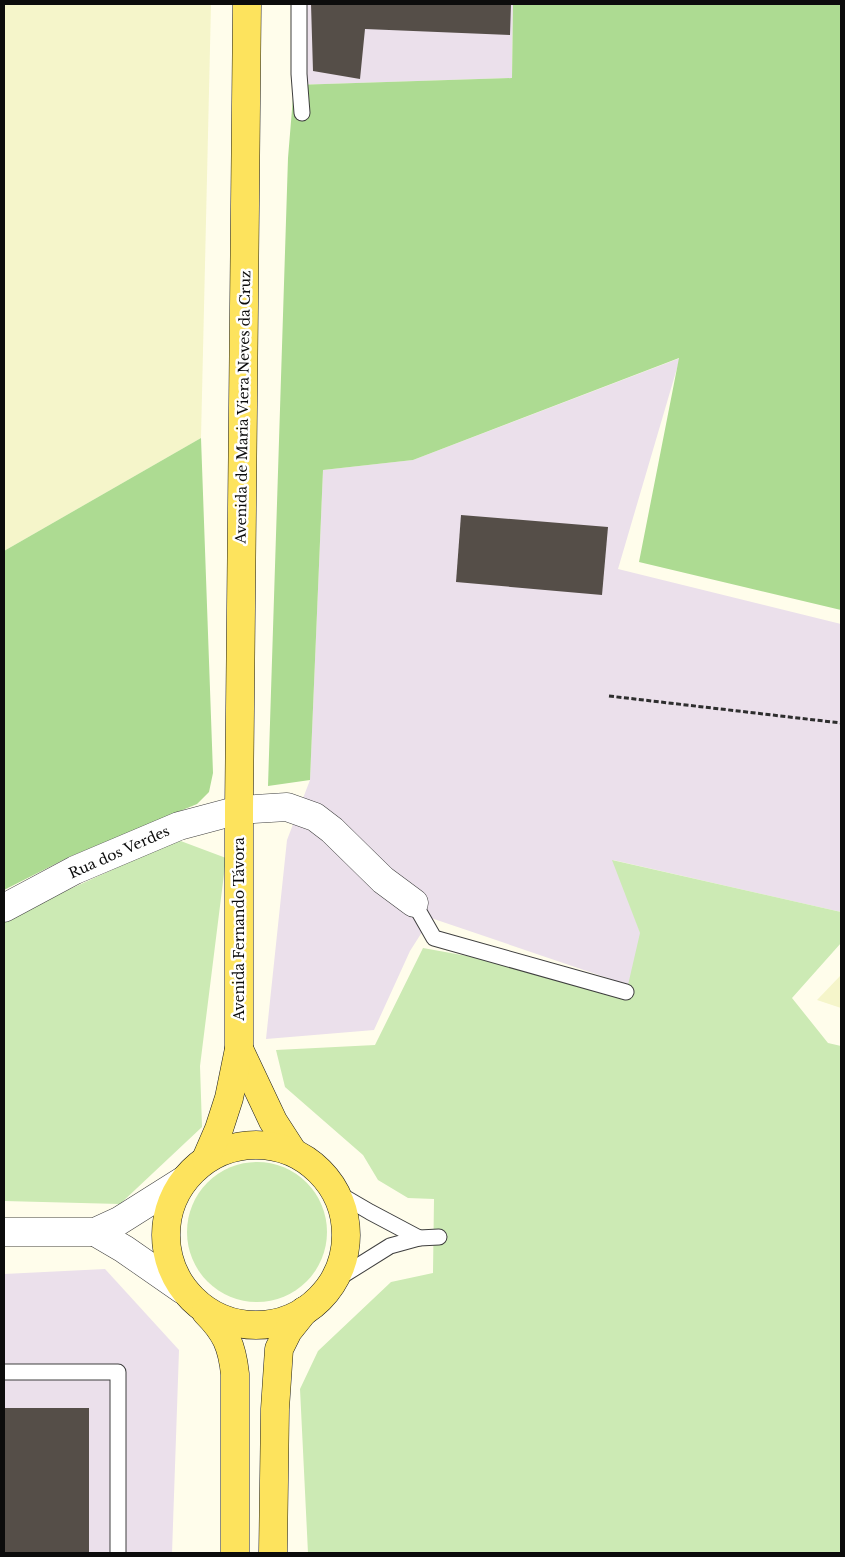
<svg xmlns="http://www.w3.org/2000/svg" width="845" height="1557" font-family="'Libre Baskerville',serif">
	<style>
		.industrial { fill: #ebe0eb }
		.farmland { fill: #f5f5ca }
		.green { fill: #cceab4 }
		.forest { fill: #addb92 }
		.building { fill: #554e48 }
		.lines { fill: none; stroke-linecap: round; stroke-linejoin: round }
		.lane-casing { stroke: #3f3f3f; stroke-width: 17 }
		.street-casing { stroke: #3f3f3f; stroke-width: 29 }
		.primary-casing { stroke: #1d1d1d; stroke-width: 29 }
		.path { stroke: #2e2e2e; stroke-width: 3; stroke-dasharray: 5 2.5; stroke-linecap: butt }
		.lane { stroke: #fff; stroke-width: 15 }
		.street { stroke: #fff; stroke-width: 28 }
		.primary { stroke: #fde35d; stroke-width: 28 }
		.labels { text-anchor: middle; stroke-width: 5; stroke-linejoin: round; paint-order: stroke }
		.street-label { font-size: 14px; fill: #0c0c0c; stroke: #fff }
	</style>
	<rect width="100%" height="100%" fill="#fffdeb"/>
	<g class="industrial">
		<polygon points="297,4 513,4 512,78 294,85"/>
		<polygon points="680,358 618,569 841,624 841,912 613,860 646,948 628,985 431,918 410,951 374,1030 266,1039 287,840 310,780 323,470 413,460"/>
		<polygon points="105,1269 179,1350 172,1553 4,1553 4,1274"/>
	</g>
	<g class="farmland">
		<polygon points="4,4 211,4 201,438 4,551"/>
		<polygon points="841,975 841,1008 817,1000"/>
	</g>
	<g class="green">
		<polygon points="178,840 226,858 200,1066 202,1127 120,1204 4,1201 4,919"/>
		<polygon points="612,860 841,912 841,943 792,998 828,1043 841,1046 841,1553 308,1553 300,1389 318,1351 391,1282 433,1273 434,1199 408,1198 378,1180 363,1155 285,1087 276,1050 375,1045 423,948 628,985 640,933"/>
		<circle cx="257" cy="1232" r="70"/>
	</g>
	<g class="forest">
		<polygon points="513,4 841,4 841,610 639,562 679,358 413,460 323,470 310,780 268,786 288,158 294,85 512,78"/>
		<polygon points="201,438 213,773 209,792 197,804 69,857 4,890 4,551"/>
	</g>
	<g class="building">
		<polygon points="311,4 511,4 510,35 365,29 360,79 313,71"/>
		<polygon points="461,515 608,527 602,595 456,582"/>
		<rect x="4" y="1408" width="85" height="145"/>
	</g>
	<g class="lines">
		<g class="lane-casing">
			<g id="lane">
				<polyline points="299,4 299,74 302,113"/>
				<polyline points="414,903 434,938 626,992"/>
				<polyline points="334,1191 370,1212 419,1238"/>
				<polyline points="334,1281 390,1246 419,1238 439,1237"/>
				<polyline points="4,1372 118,1372 118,1553"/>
			</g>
		</g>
		<g class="street-casing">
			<g id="street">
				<polyline points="4,908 75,870 179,826 239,810 287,807 315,817 332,830 383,880 414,903"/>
				<polyline points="4,1232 95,1232 119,1221 184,1180"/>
				<polyline points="95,1232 124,1249 183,1290"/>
			</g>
		</g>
		<g class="primary-casing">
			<g id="primary">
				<polyline points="239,1049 273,1121 293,1152"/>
				<circle cx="256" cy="1235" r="90"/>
				<polyline points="206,1159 219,1129 229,1098 239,1049 239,810 247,4"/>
				<path d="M206 1312C226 1332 232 1346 235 1374V1553"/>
				<polyline points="273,1553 275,1409 279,1349 288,1331 304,1311"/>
			</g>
		</g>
		<polyline class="path" points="609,696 841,723"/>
		<use href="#lane" class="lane"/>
		<use href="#street" class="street"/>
		<use href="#primary" class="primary"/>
	</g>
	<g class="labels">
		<g class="street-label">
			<text transform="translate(243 407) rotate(-89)" y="5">Avenida de Maria Viera Neves da Cruz</text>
			<text transform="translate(119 852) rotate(-24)" y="5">Rua dos Verdes</text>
			<text transform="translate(239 929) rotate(-90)" y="5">Avenida Fernando Távora</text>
		</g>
	</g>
	<rect width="845" height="1557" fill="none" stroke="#0c0c0c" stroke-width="10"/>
</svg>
